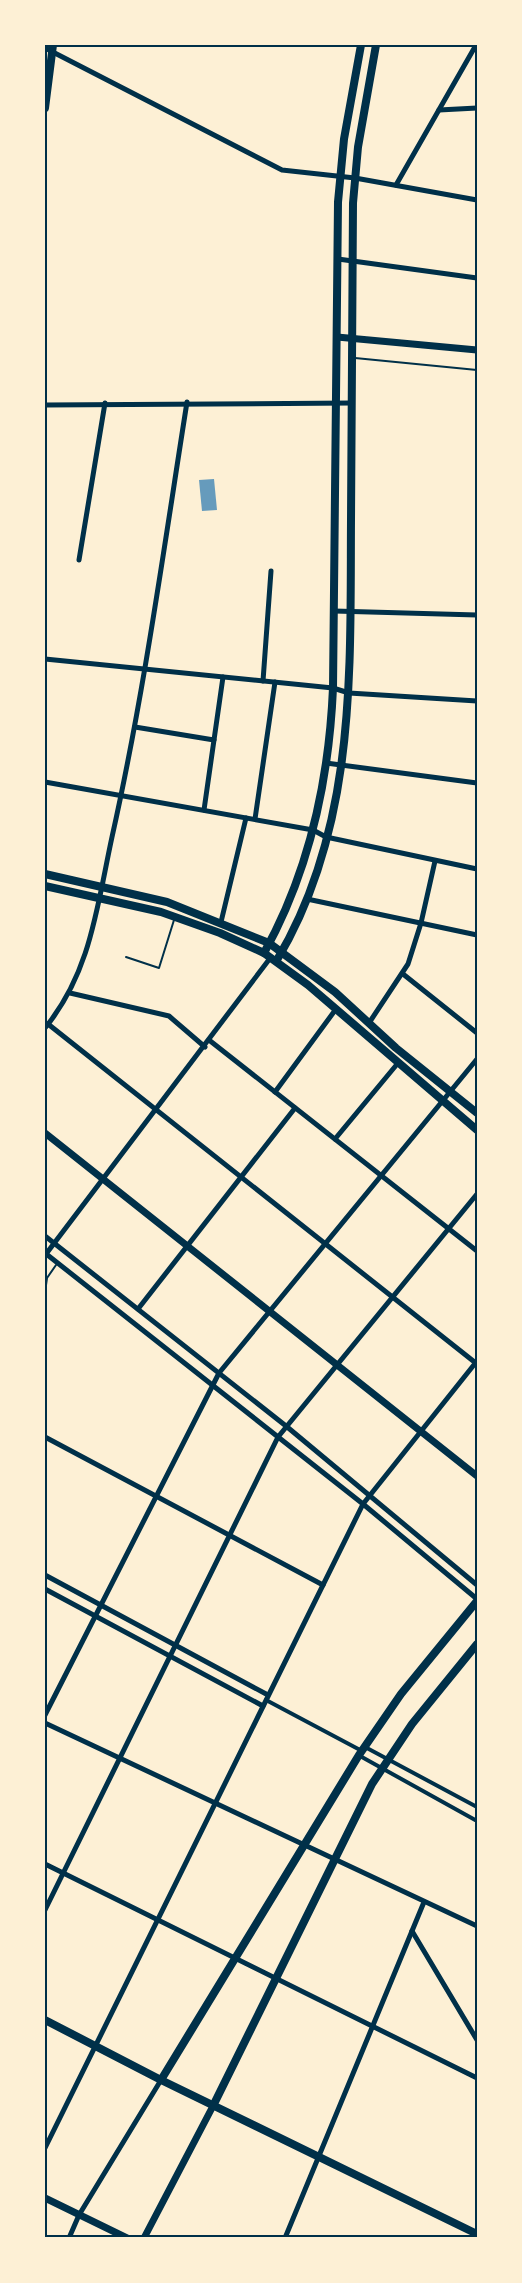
<svg xmlns="http://www.w3.org/2000/svg" width="522" height="2283" font-family="Helvetica,sans-serif">
	<style>
		.water { fill: #669bbc }
		.lines { fill: none; stroke-linecap: round; stroke-linejoin: round }
		.service { stroke: #003049; stroke-width: 2 }
		.pedestrian { stroke: #003049; stroke-width: 4 }
		.minor { stroke: #003049; stroke-width: 5 }
		.tertiary { stroke: #003049; stroke-width: 7 }
		.secondary { stroke: #003049; stroke-width: 8 }
		.primary { stroke: #003049; stroke-width: 8 }
		.trunk { stroke: #003049; stroke-width: 8 }
		.neatline { fill: none; stroke: #003049; stroke-width: 2 }
	</style>
	<rect width="100%" height="100%" fill="#fdf0d5"/>
	<polygon class="water" points="214,479 217,510 202,511 199,480"/>
	<g class="lines">
		<g class="service">
			<polyline points="355,358 477,370"/>
			<polyline points="126,957 159,968 174,920"/>
			<polyline points="45,1292 47,1278 56,1265"/>
		</g>
		<g class="pedestrian">
			<polyline points="266,1700 362,1751"/>
			<polyline points="365,1747 477,1807"/>
			<polyline points="360,1756 477,1821"/>
		</g>
		<g class="minor">
			<polyline points="45,48 282,170 355,178 477,200"/>
			<polyline points="439,110 477,108"/>
			<polyline points="396,185 476,45"/>
			<polyline points="338,259 477,278"/>
			<polyline points="45,405 352,403"/>
			<polyline points="79,560 105,403"/>
			<polyline points="334,611 477,615"/>
			<polyline points="45,659 333,688 349,693 477,701"/>
			<polyline points="263,681 271,571"/>
			<polyline points="135,727 214,740"/>
			<polyline points="326,763 477,783"/>
			<polyline points="45,782 313,830 326,837 477,869"/>
			<polyline points="204,810 223,677"/>
			<polyline points="255,819 275,682"/>
			<polyline points="307,899 477,935"/>
			<polyline points="221,922 246,818"/>
			<polyline points="403,974 477,1033"/>
			<polyline points="70,993 169,1016 205,1047"/>
			<polyline points="369,1023 408,964 421,923 435,861"/>
			<polyline points="48,1024 477,1364"/>
			<path d="M45 1028C91 972 97 906 112 837 144 694 164 547 187 402"/>
			<polyline points="209,1040 477,1251"/>
			<polyline points="275,1092 336,1009"/>
			<polyline points="335,1139 398,1063"/>
			<polyline points="45,1236 286,1426 477,1585"/>
			<polyline points="45,1253 363,1504 477,1599"/>
			<polyline points="46,1254 271,957"/>
			<polyline points="138,1309 295,1108"/>
			<polyline points="45,1437 323,1585"/>
			<polyline points="45,1575 268,1695"/>
			<polyline points="45,1589 263,1706"/>
			<polyline points="45,1715 219,1373 477,1059"/>
			<polyline points="45,1723 477,1926"/>
			<polyline points="45,1864 477,2078"/>
			<polyline points="45,1910 278,1437 477,1194"/>
			<polyline points="412,1931 477,2040"/>
			<polyline points="45,2148 363,1504 477,1361"/>
			<polyline points="69,2238 79,2215 161,2080"/>
			<polyline points="285,2238 424,1902"/>
		</g>
		<g class="tertiary">
			<polyline points="337,337 477,350"/>
			<polyline points="45,1133 477,1476"/>
			<polyline points="45,2198 127,2238"/>
			<polyline points="144,2238 213,2106"/>
		</g>
		<g class="secondary">
			<polyline points="45,108 53,45"/>
			<polyline points="45,874 167,902 269,943 335,992 396,1048 477,1113"/>
			<polyline points="45,886 161,912 220,933 264,953 308,985 477,1130"/>
			<path d="M264 953C309 872 329 780 333 688L338 202 344 139 361 45"/>
			<path d="M277 960C357 826 350 670 351 520 352 414 352 308 353 203L358 147 376 45"/>
		</g>
		<g class="primary">
			<polyline points="161,2080 359,1755 401,1694 477,1601"/>
			<polyline points="213,2106 372,1784 412,1724 477,1644"/>
		</g>
		<polyline class="trunk" points="45,2020 161,2080 477,2234"/>
	</g>
	<rect width="522" height="2283" fill="none" stroke="#fdf0d5" stroke-width="93"/>
	<rect x="46" y="46" width="430" height="2190" class="neatline"/>
</svg>
